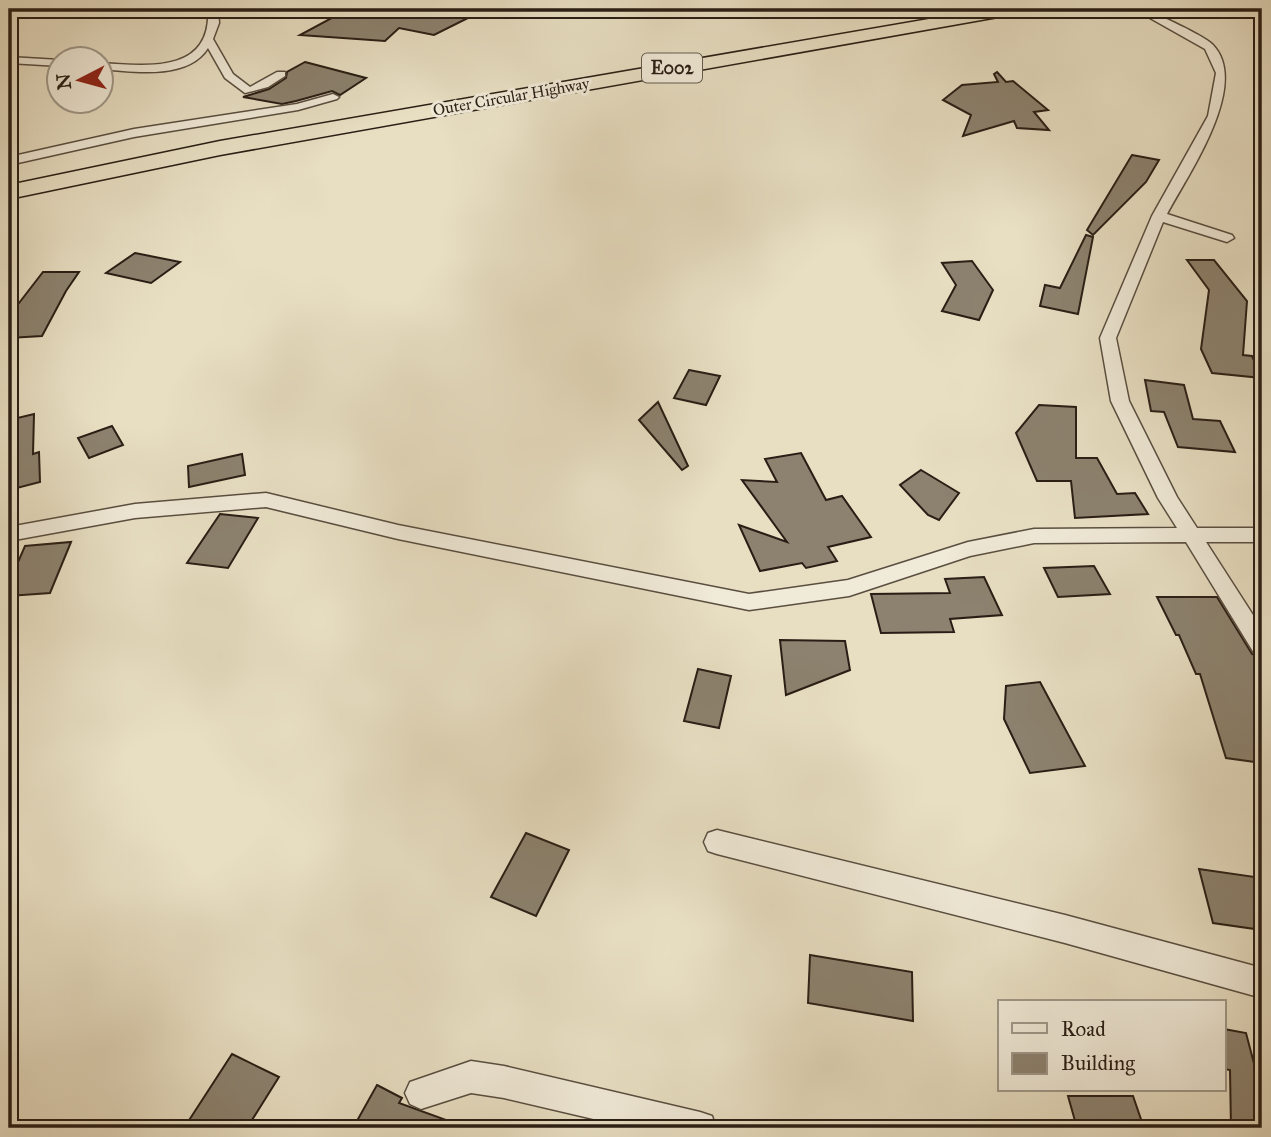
<svg xmlns="http://www.w3.org/2000/svg" width="1271" height="1137" font-family="'IM FELL Great Primer',serif">
	<style>
		.building { fill: #8c826f; stroke: #291e15; stroke-width: 2 }
		.lines { fill: none; stroke-linecap: round; stroke-linejoin: round }
		.minor-casing { stroke: #594e40; stroke-width: 3 }
		.motorway-casing { stroke: #291e15; stroke-width: 3 }
		.minor { fill: #f0ead8; fill-rule: evenodd }
		.motorway { fill: #e8dfc3; fill-rule: evenodd }
		.labels { text-anchor: middle; stroke-width: 6; stroke-linejoin: round; paint-order: stroke }
		.far-street-label { font-size: 16px; fill: #291e15; stroke: #f0ead8 }
		.shield { fill: #f0ead8; stroke: #655b50; stroke-width: 2 }
		.shield-label { font-size: 18px; font-weight: bold; fill: #291e15 }
	</style>
	<rect width="100%" height="100%" fill="#e8dfc3"/>
	<filter id="stains"><feTurbulence type="fractalNoise" baseFrequency=".00286" numOctaves="4"/><feColorMatrix values="0 0 0 0 .2 0 0 0 0 .09 0 0 0 0 .02 0 0 0 .5 -.17"/></filter>
	<radialGradient id="worn" r=".72"><stop offset=".6" stop-color="#630" stop-opacity="0"/><stop offset="1" stop-color="#630" stop-opacity=".3"/></radialGradient>
	<g class="building">
		<polygon points="421,9 435,9 468,18 434,35 399,28 385,41 300,35 339,14 349,15 354,10 409,13"/>
		<polygon points="305,62 366,78 340,95 332,91 296,101 282,104 243,97 269,89 286,78 287,72"/>
		<polygon points="997,72 1006,82 1013,81 1048,110 1034,112 1049,130 1017,128 1014,121 963,136 971,115 943,100 962,85 998,82 994,74"/>
		<polygon points="1132,155 1159,160 1146,182 1093,235 1087,230"/>
		<polygon points="1086,235 1093,237 1078,314 1040,306 1045,285 1060,288"/>
		<polygon points="135,253 180,262 151,283 106,273"/>
		<polygon points="1187,260 1214,260 1247,301 1243,355 1252,356 1262,378 1212,373 1201,349 1209,290"/>
		<polygon points="972,261 993,290 979,320 942,311 956,285 942,263"/>
		<polygon points="43,272 79,272 66,291 42,336 9,338 9,316"/>
		<polygon points="689,370 720,376 706,405 674,398"/>
		<polygon points="1145,380 1184,385 1193,419 1220,421 1235,452 1178,447 1164,412 1151,411"/>
		<polygon points="658,402 688,466 682,470 639,420"/>
		<polygon points="1039,405 1076,407 1076,458 1097,458 1117,494 1135,493 1148,514 1075,518 1071,481 1037,481 1016,433"/>
		<polygon points="34,414 33,454 39,452 40,482 9,490 9,420"/>
		<polygon points="112,426 123,445 89,458 78,438"/>
		<polygon points="801,453 826,500 842,496 871,537 828,547 837,561 806,568 802,563 760,571 739,525 787,542 742,480 777,482 765,459"/>
		<polygon points="242,454 245,475 189,487 188,466"/>
		<polygon points="921,470 959,493 939,520 928,515 900,485"/>
		<polygon points="220,514 258,518 228,568 187,563"/>
		<polygon points="71,542 50,593 9,596 9,583 25,546"/>
		<polygon points="1094,566 1110,594 1058,597 1044,568"/>
		<polygon points="984,577 1002,615 950,619 954,632 881,633 871,594 950,593 945,579"/>
		<polygon points="1157,597 1217,597 1252,654 1262,658 1262,763 1226,758 1200,674 1196,674 1179,635 1176,635"/>
		<polygon points="780,640 845,641 850,670 786,695"/>
		<polygon points="698,669 731,676 719,728 684,721"/>
		<polygon points="1040,682 1085,766 1030,773 1004,719 1006,686"/>
		<polygon points="526,833 569,850 536,916 491,897"/>
		<polygon points="1199,869 1262,878 1262,930 1213,923"/>
		<polygon points="810,955 912,972 913,1021 808,1003"/>
		<polygon points="1224,1029 1246,1033 1262,1094 1262,1128 1231,1128 1230,1070 1224,1069"/>
		<polygon points="232,1054 279,1077 247,1128 184,1128"/>
		<polygon points="377,1085 402,1098 399,1103 460,1125 459,1128 353,1128"/>
		<polygon points="1068,1096 1133,1096 1144,1128 1077,1128"/>
	</g>
	<g class="lines">
		<g class="minor-casing">
			<g id="minor">
				<path d="M208 9H218L219 23 213 39 233 74 250 87 277 72H285V76L268 87 245 93 225 78 208 48C188 80 134 72 102 69V63C147 66 212 74 208 9Z"/>
				<polygon points="470,9 483,9 474,13"/>
				<path d="M1134 9H1146C1161 17 1202 34 1213 45 1251 85 1187 176 1167 214L1232 235 1234 238 1227 242 1163 222 1116 338 1129 401 1177 497 1197 528H1262V542H1206L1262 629V656L1254 653 1186 542 1034 543 970 556 849 596 749 610 398 539 266 507 135 518 9 541V527L135 504 266 493 398 525 749 594 848 580 968 542 1034 529 1177 528 1158 498 1111 401 1100 338 1152 216 1208 116 1216 73 1205 49Z"/>
				<polygon points="9,57 60,60 60,66 9,63"/>
				<polygon points="333,94 339,97 337,99 298,110 134,137 9,165 9,157 134,129 297,104"/>
				<polygon points="717,830 1065,915 1262,968 1262,998 1065,943 717,854 708,851 704,842 708,833"/>
				<polygon points="471,1061 504,1066 700,1112 712,1116 716,1128 632,1128 504,1098 471,1093 421,1109 410,1104 405,1093 410,1082"/>
			</g>
		</g>
		<g class="motorway-casing">
			<polygon id="motorway" points="987,9 1024,9 1015,14 220,155 9,199 9,185 220,141"/>
		</g>
		<use href="#minor" class="minor"/>
		<use href="#motorway" class="motorway"/>
	</g>
	<g class="labels">
		<g class="far-street-label">
			<text transform="translate(511 96) rotate(-10)" y="6">Outer Circular Highway</text>
		</g>
		<rect class="shield" x="642" y="53.5" width="60" height="29" rx="5"/>
		<g class="shield-label">
			<text x="672" y="74">E002</text>
		</g>
	</g>
	<rect width="1271" height="1137" fill="none" stroke="#e8dfc3" stroke-width="35"/>
	<rect x="10" y="10" width="1250" height="1116" fill="none" stroke="#291e15" stroke-width="3.5"/>
	<rect x="18" y="18" width="1236" height="1102" fill="none" stroke="#291e15" stroke-width="2"/>
	<rect x="998" y="1000" width="228" height="91" fill="#f0ead8" stroke="#a0988a" stroke-width="2"/>
	<rect x="1012" y="1023" width="35" height="10" fill="#f0ead8" stroke="#a0988a" stroke-width="2"/>
	<text x="1061" y="1036" font-size="21" fill="#291e15">Road</text>
	<rect x="1012" y="1053" width="35" height="21" fill="#8c826f" stroke="#a0988a" stroke-width="2"/>
	<text x="1061" y="1070" font-size="21" fill="#291e15">Building</text>
	<g transform="translate(80 80) rotate(264)"><circle r="33" fill="#f0ead8" stroke="#a0988a" stroke-width="2"/>
	<path d="M0-5L12 26L0 18L-12 26Z" fill="#8f2418"/>
	<text y="-10" font-size="19" font-weight="bold" text-anchor="middle" fill="#291e15">N</text>
	</g>
	<rect width="100%" height="100%" filter="url(#stains)"/>
	<rect width="100%" height="100%" fill="url(#worn)"/>
</svg>
